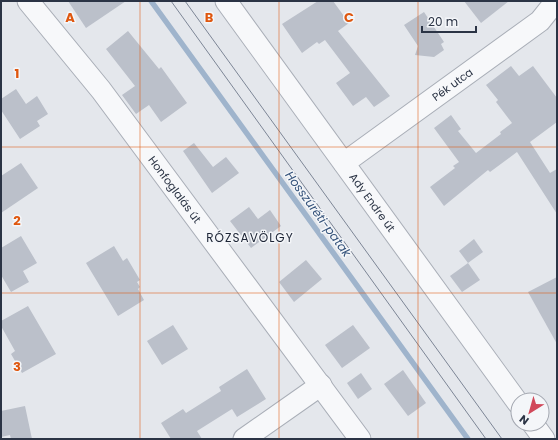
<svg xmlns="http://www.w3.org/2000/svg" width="558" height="440" font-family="Poppins,sans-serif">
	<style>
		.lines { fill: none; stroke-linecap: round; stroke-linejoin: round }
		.stream { stroke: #9fb4cc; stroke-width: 5.5 }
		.building { fill: #bbc0ca }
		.minor-casing { stroke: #a9aeb7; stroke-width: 23 }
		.minor { stroke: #f7f8fa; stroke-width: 21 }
		.tram { stroke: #7d8696; stroke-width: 1 }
		.grid { fill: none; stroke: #df570f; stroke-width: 1; stroke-opacity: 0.55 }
		.labels { text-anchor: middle; stroke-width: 3; stroke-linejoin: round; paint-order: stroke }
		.street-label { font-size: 11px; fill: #2b3445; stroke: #f4f6f9 }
		.water-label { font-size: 12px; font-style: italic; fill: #34527a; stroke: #f4f6f9 }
		.neighbourhood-label { font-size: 12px; letter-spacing: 1px; fill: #1d2536; stroke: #f4f6f9 }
		.grid-label { font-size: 13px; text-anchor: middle; font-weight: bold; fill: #df570f; stroke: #f4f6f9; stroke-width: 3; stroke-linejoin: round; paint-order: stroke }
	</style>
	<rect width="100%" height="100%" fill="#e4e7ec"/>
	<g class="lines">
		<polyline class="stream" points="151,1 468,439"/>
	</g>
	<g class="building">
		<polygon points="68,1 126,1 86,28"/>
		<polygon points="318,1 333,1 349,23 338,31 390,96 374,107 366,97 353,106 336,83 350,73 325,40 319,44 317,42 302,53 282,24"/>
		<polygon points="464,1 509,1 481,23"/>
		<polygon points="424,12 444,42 441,44 444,50 434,57 415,55 418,46 404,25"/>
		<polygon points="128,31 159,69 161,67 187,103 161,122 149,105 136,114 122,95 135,86 106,49"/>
		<polygon points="511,66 519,76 533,66 557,98 557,122 530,142 550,173 557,169 557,214 517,152 490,172 488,170 444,206 430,187 455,168 453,166 459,162 434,128 451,115 461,129 458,131 476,153 501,134 500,132 512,123 496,102 498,100 486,85"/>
		<polygon points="16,89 26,104 37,96 48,114 37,121 40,126 20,139 1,110 1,99"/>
		<polygon points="194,143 213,167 226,157 239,173 212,193 183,151"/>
		<polygon points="21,163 38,188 1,213 1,176"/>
		<polygon points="249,207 258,219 270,210 281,226 251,248 230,221"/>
		<polygon points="21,236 37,263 23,271 29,282 11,292 1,275 1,248"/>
		<polygon points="474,239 483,252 468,263 459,251"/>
		<polygon points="114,246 123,261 127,258 140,280 137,282 140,287 138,289 144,300 118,316 86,263"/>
		<polygon points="306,260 322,279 294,302 279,282"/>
		<polygon points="468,263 480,280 462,292 450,276"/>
		<polygon points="557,277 557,344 528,292"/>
		<polygon points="28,306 56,354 22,373 11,354 15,351 1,326 1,321"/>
		<polygon points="173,325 188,349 162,365 147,341"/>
		<polygon points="353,325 370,348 342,368 325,345"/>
		<polygon points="247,369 266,399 237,417 232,409 197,431 202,439 171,439 161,423 183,409 186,413 221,391 219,387"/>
		<polygon points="403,370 426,403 408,416 384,384"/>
		<polygon points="361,373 372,389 358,399 347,383"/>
		<polygon points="25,406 32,439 11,439 10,435 1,437 1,411"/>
	</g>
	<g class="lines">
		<g class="minor-casing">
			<g id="minor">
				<path id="s1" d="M28 1 101 90 360 439"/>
				<path id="s2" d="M226 1 518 403"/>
				<path id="s3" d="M344 163 540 21 556 1"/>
				<polyline points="533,424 544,439"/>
				<polyline points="244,439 321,385"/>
			</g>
		</g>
		<use href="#minor" class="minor"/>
		<g class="tram">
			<polyline points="171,1 486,439"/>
			<polyline points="185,1 502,439"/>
		</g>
	</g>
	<path class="grid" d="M140 1V439M279 1V439M418 1V439M1 147H557M1 293H557"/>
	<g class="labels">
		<g class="street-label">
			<text dy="4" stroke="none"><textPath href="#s3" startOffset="134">Pék utca</textPath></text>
			<text dy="4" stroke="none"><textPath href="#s1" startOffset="239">Honfoglalás út</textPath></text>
			<text dy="4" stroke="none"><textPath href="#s2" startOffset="249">Ady Endre út</textPath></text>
		</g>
		<g class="water-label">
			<text transform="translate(318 214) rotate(54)" y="4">Hosszúréti-patak</text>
		</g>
		<g class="neighbourhood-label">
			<text x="250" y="242">RÓZSAVÖLGY</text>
		</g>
	</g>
	<g class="grid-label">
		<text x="70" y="22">A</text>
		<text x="209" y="22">B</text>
		<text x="349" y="22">C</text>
		<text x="17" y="78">1</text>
		<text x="17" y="225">2</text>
		<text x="17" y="371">3</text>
	</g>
	<rect width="558" height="440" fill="none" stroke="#2b3445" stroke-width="4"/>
	<g transform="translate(530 412) rotate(217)"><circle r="19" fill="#f4f6f9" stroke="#a4a8b1"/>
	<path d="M0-3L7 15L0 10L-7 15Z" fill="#d1495b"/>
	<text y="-6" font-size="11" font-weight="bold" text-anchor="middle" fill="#2b3445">N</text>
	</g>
	<path d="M422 26v6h54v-6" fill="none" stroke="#2b3445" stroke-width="2"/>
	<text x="428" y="26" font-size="12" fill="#2b3445" stroke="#f4f6f9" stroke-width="3" paint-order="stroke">20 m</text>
</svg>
